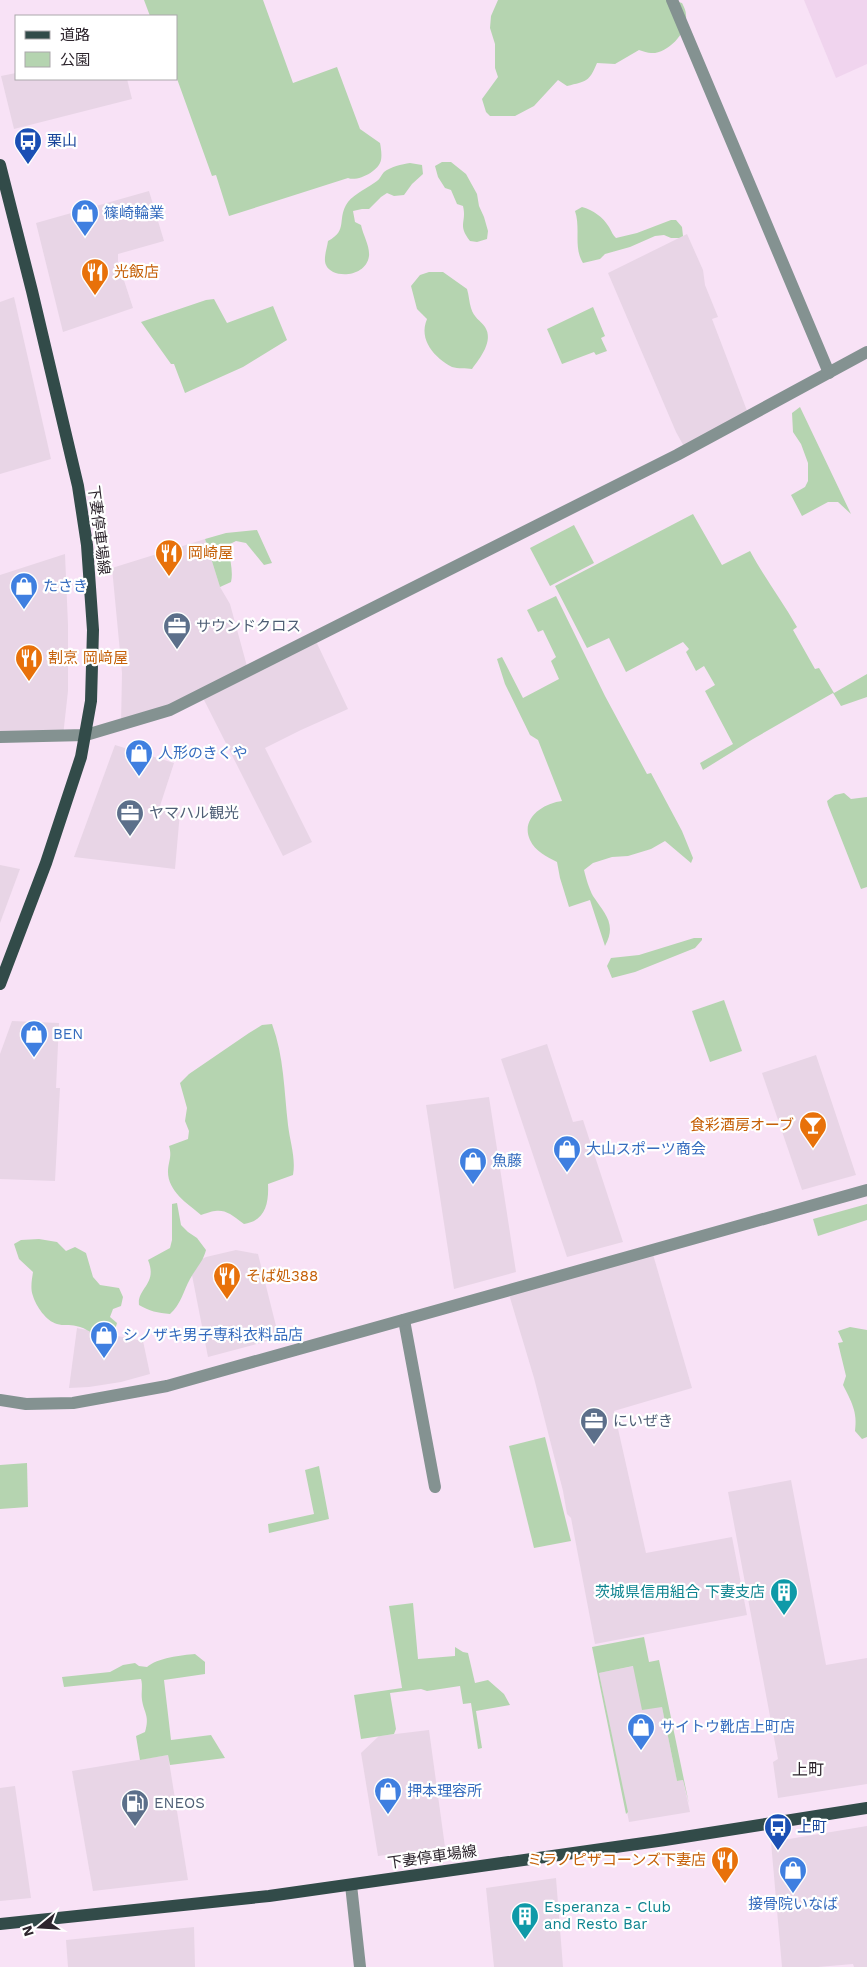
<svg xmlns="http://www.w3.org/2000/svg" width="867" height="1967" font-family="'Work Sans','Noto Sans JP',sans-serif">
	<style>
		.commercial { fill: #e8d5e6 }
		.built { fill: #f0d4ee }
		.green { fill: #b5d4b0 }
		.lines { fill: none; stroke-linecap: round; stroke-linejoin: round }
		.minor { stroke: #849291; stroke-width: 12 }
		.major { stroke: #324b49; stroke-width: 12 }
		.labels { text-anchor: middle; stroke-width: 4.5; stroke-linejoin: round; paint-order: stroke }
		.transit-label { font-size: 15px; fill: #164399; stroke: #fff; text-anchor: start }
		.shop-label { font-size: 15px; fill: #366cbe; stroke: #fff; text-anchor: start }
		.food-label { font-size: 15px; fill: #c56008; stroke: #fff; text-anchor: start }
		.street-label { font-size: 15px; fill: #2d252d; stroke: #fff }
		.service-label { font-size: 15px; fill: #4e5e75; stroke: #fff; text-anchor: start }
		.culture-label { font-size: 15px; fill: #0d838f; stroke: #fff; text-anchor: end }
		.neighbourhood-label { font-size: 16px; fill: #2d252d; stroke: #fff }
	</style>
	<rect width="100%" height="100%" fill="#f8e2f6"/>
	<g class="commercial">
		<polygon points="16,73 16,79 127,79 132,99 14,129 1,76"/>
		<polygon points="149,191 164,241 118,254 118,262 133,308 63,332 36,223"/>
		<polygon points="687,234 703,270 705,285 718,317 712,319 749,416 686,450 676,432 608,273"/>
		<polygon points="14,297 51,459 0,474 0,302"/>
		<polygon points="205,539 220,587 230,604 248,670 314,637 348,709 301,730 265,748 312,842 283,856 201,694 121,725 122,673 112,568"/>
		<polygon points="65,554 68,625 68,691 63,736 0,737 0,575"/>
		<polygon points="115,745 174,763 159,809 180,812 175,869 74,857"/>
		<polygon points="0,865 20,869 0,923"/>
		<polygon points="12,1021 59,1023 56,1088 60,1088 55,1181 0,1179 0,1054"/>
		<polygon points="547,1044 573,1122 583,1120 623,1242 567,1257 501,1059"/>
		<polygon points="816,1055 856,1175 802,1190 762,1073"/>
		<polygon points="489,1097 516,1272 454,1289 426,1105"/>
		<polygon points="236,1250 258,1254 279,1338 208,1357 190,1265 206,1257"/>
		<polygon points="652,1251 692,1388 614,1411 646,1553 732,1537 747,1615 595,1644 571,1518 567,1514 563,1491 534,1378 508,1291"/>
		<polygon points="77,1328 143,1341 150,1374 121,1382 89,1387 69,1388"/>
		<polygon points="791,1480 826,1665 867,1658 867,1784 778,1798 773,1762 778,1759 728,1492"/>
		<polygon points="634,1666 662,1707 677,1781 683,1780 690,1812 629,1822 599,1673"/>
		<polygon points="429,1730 445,1847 378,1856 361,1753 379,1736"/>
		<polygon points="168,1755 188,1880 93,1891 72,1771"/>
		<polygon points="15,1786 31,1898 0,1901 0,1788"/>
		<polygon points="867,1826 867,1967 854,1967 853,1964 818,1967 782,1967 771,1842"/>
		<polygon points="556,1878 563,1967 494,1967 486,1888"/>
		<polygon points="194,1927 195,1967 68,1967 66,1940"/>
	</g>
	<polygon class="built" points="804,0 867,0 867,64 836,78"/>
	<g class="green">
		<path d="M144 0H263L293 83 337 67 360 129 380 143C381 148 382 155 381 160 379 171 358 182 348 178L229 216 216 175 212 176 176 76V16H150Z"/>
		<path d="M498 0H672L682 3C684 7 686 11 686 15 688 32 668 54 651 53 648 53 643 51 639 50L615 64 597 63C589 82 587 81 567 86L558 80 534 106 515 116H490L486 112 482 99 498 77 495 68V44L490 28 491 16Z"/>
		<path d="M442 162H451L466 174 477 194 479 206 484 217 488 231 487 239 477 242 470 241C457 224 467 223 463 206L457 204 451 190 445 188 438 177 435 166Z"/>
		<path d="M410 163 422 165 423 174 412 184 404 195 394 196 387 193 381 197 369 209H362L353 211 355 222 361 225C363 235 370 246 369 256 366 278 332 279 326 265 323 259 327 248 328 241 349 230 336 219 348 202 354 194 369 187 377 181 380 179 381 175 384 172 390 167 402 164 410 163Z"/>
		<path d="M582 207C593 210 603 217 609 227 612 232 612 234 616 238L637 233 671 220H676L682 227 683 236 679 238H671L664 235 655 236 630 247 605 254 600 259 583 263C573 247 581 229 575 211Z"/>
		<path d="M429 272H443L467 289C469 295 469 302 471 308 474 318 480 320 485 327 494 341 480 358 472 369 466 368 458 369 452 367 435 358 418 340 427 319L417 309 411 286 420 275Z"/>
		<polygon points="214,299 227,323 273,306 287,340 243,367 185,393 174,364 171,364 141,322 206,300"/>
		<polygon points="593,307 605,336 601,338 607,351 596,355 594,352 562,364 547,329"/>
		<polygon points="800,407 851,514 838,502 828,502 802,516 791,495 805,487 808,481 808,463 801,444 793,432 792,413"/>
		<path d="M693 514 722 565 750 551C764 577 782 601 797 627L793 630 815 669 819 668 834 693 867 674V697L841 706 833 693 753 739 703 770 700 763 733 744 705 691 715 685 704 666 696 671 686 652 689 649 683 642 626 672 609 638 587 648 555 586Z"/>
		<polygon points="574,525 594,563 550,586 530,548"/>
		<path d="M257 530 272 563 264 565 246 543 236 541 230 544C228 557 234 570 231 582L220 587 205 539 226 533Z"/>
		<path d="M556 596 605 696 647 774 651 773 682 831 693 858 691 863 665 841 651 849 628 856 612 857 593 863 584 870C586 878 589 889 593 896 605 914 617 924 605 946L590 900 569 907 560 878 557 862C547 857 535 851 530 840 520 818 544 803 562 801L538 740 530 735 505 684 497 659 502 657 523 698 559 679 551 661 556 657 543 630 538 632 527 610Z"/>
		<polygon points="844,793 851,799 867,797 867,887 861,889 828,805 827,801 835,795"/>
		<polygon points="694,938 702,938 702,940 695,948 635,972 612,978 607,966 611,958 639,955"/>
		<polygon points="724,1000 742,1051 710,1062 692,1011"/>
		<path d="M272 1024C284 1056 284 1091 288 1125 290 1142 296 1158 293 1175L268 1184C269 1204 265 1221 244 1224 226 1210 222 1207 201 1215 187 1203 167 1191 168 1170 169 1160 172 1156 169 1146L188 1139 189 1131 185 1121 187 1108 180 1083 189 1074 249 1033 262 1025Z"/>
		<path d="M177 1203 181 1225 188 1232 197 1238 206 1250C203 1262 196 1268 190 1279 183 1292 181 1304 170 1314 158 1313 149 1311 139 1305 137 1288 158 1284 148 1260L170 1248 172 1240V1204Z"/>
		<polygon points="867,1204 867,1220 818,1236 813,1219"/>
		<path d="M39 1239 57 1242 66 1251 75 1247 86 1253 93 1277 100 1285 119 1288 123 1297 121 1306 113 1309 110 1317 117 1323 115 1330C95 1343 93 1329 76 1326 70 1324 63 1326 57 1324 46 1321 36 1306 33 1296 30 1289 32 1279 33 1272L19 1259 14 1244 21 1240Z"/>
		<path d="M850 1327 867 1330V1437L862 1439 855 1431C858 1412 851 1401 843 1385L846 1376 838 1343 843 1342 838 1331Z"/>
		<polygon points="545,1437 571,1541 534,1548 509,1446"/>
		<polygon points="27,1463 28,1507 0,1509 0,1465"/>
		<polygon points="319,1466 329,1519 269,1533 268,1524 314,1514 305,1470"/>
		<polygon points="413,1603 418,1659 455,1656 455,1647 463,1652 468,1653 475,1683 488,1680 504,1694 510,1705 476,1711 482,1748 478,1749 471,1703 463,1704 460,1686 427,1691 421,1689 390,1693 396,1729 394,1734 361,1739 354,1695 402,1688 389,1606"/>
		<polygon points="644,1637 649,1662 659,1660 689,1804 683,1780 677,1781 662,1707 642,1710 633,1666 599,1673 628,1812 626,1814 592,1647"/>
		<path d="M195 1654 205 1662V1674L164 1680 171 1740 211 1735 225 1758 170 1765 168 1755 140 1760 136 1736 145 1732C150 1716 144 1713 142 1700 141 1692 143 1686 141 1679L64 1687 62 1677 110 1672 123 1665 135 1663 139 1666 147 1667C157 1658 182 1655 195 1654Z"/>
	</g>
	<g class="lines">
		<g class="minor">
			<polyline points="672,0 829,373"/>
			<polyline points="0,737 86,735 170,710 677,455 867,352"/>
			<polyline points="404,1320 435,1487"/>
			<polyline points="0,1400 26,1404 73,1403 167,1386 867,1190"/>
			<polyline points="351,1885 360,1967"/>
		</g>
		<g class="major">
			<polyline points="0,165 32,291 78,486 87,545 93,630 91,701 81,757 46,863 0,984"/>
			<polyline points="0,1924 269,1896 665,1840 867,1808"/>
		</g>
	</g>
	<defs>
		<g id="bus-pin" transform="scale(1.4375)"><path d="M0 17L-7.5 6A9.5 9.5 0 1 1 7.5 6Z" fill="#1a4fb4" stroke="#fff"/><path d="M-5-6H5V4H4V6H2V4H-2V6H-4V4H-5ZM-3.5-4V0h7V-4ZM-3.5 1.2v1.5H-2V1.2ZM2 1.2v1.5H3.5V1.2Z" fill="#fff"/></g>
		<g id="shop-pin" transform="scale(1.4375)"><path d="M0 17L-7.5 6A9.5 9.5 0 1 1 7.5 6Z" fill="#3f7fe0" stroke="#fff"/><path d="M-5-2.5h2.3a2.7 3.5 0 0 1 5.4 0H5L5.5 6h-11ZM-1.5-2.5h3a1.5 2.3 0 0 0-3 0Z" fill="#fff"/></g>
		<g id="restaurant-pin" transform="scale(1.4375)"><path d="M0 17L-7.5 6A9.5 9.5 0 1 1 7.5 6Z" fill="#e8710a" stroke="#fff"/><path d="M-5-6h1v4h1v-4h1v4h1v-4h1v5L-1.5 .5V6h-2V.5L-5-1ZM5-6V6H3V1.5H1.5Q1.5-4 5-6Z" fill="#fff"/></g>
		<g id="office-pin" transform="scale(1.4375)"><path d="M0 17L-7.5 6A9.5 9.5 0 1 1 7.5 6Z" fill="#5c6f8a" stroke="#fff"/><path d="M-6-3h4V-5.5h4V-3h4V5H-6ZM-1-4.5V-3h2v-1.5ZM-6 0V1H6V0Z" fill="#fff"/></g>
		<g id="bar-pin" transform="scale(1.4375)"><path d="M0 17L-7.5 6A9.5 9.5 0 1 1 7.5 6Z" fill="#e8710a" stroke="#fff"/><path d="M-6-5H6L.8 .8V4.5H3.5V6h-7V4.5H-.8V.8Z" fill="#fff"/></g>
		<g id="building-pin" transform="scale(1.4375)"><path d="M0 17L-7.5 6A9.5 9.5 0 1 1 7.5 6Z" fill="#0f9aa8" stroke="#fff"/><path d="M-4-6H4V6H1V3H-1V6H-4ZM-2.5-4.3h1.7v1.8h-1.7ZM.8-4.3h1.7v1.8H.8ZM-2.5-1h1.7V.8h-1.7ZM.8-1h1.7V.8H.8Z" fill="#fff"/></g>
		<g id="fuel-pin" transform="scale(1.4375)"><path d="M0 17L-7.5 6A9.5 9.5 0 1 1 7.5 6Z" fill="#5c6f8a" stroke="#fff"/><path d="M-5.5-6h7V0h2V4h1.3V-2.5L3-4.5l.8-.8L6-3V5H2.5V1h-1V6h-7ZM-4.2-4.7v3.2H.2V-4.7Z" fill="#fff"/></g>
	</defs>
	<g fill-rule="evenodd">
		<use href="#bus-pin" x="28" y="141"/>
		<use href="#shop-pin" x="85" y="213"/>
		<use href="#restaurant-pin" x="95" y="272"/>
		<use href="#restaurant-pin" x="169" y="553"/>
		<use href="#shop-pin" x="24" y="586"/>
		<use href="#office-pin" x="177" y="626"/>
		<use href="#restaurant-pin" x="29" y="658"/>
		<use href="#shop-pin" x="139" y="753"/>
		<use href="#office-pin" x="130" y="813"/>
		<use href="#shop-pin" x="34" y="1034"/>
		<use href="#bar-pin" x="813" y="1125"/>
		<use href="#shop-pin" x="567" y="1149"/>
		<use href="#shop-pin" x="473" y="1161"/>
		<use href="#restaurant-pin" x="227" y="1276"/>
		<use href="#shop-pin" x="104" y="1335"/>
		<use href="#office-pin" x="594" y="1421"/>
		<use href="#building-pin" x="784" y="1592"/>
		<use href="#shop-pin" x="641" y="1727"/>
		<use href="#shop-pin" x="388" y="1791"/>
		<use href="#fuel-pin" x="135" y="1803"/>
		<use href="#bus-pin" x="778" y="1827"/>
		<use href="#restaurant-pin" x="725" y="1860"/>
		<use href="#shop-pin" x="793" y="1870"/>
		<use href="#building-pin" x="525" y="1916"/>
	</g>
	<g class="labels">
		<g class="transit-label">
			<text x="47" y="146">栗山</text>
			<text x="797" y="1832">上町</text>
		</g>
		<g class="shop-label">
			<text x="104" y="218">篠崎輪業</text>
			<text x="43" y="591">たさき</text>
			<text x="158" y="758">人形のきくや</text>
			<text x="53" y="1039">BEN</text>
			<text x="586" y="1154">大山スポーツ商会</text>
			<text x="492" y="1166">魚藤</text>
			<text x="123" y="1340">シノザキ男子専科衣料品店</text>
			<text x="660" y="1732">サイトウ靴店上町店</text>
			<text x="407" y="1796">押本理容所</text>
			<text x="793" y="1909" text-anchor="middle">接骨院いなば</text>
		</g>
		<g class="food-label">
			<text x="114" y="277">光飯店</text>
			<text x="188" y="558">岡崎屋</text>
			<text x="48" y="663">割烹 岡﨑屋</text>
			<text x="794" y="1130" text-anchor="end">食彩酒房オーブ</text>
			<text x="246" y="1281">そば処388</text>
			<text x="706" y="1865" text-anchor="end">ミラノピザコーンズ下妻店</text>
		</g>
		<g class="street-label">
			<text transform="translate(99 530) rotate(83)" y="5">下妻停車場線</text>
			<text transform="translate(432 1857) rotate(-8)" y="5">下妻停車場線</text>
		</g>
		<g class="service-label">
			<text x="196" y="631">サウンドクロス</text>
			<text x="149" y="818">ヤマハル観光</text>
			<text x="613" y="1426">にいぜき</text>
			<text x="154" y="1808">ENEOS</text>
		</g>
		<g class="culture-label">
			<text x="765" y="1597">茨城県信用組合 下妻支店</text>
			<text x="544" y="1912" text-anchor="start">Esperanza - Club<tspan x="544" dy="17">and Resto Bar</tspan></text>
		</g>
		<g class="neighbourhood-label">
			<text x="808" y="1775">上町</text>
		</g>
	</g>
	<rect x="15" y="15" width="162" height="65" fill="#ffffff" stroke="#aba8ab"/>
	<rect x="25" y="31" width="25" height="8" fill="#324b49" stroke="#aba8ab"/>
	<text x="60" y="40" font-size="15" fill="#2d252d">道路</text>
	<rect x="25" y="52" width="25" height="15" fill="#b5d4b0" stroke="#aba8ab"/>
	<text x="60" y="65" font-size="15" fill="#2d252d">公園</text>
	<g transform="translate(40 1927) rotate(252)" stroke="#ffffff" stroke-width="4" paint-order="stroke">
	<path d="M0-4L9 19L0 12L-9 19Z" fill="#2d252d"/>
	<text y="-8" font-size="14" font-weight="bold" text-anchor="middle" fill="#2d252d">N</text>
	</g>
</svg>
